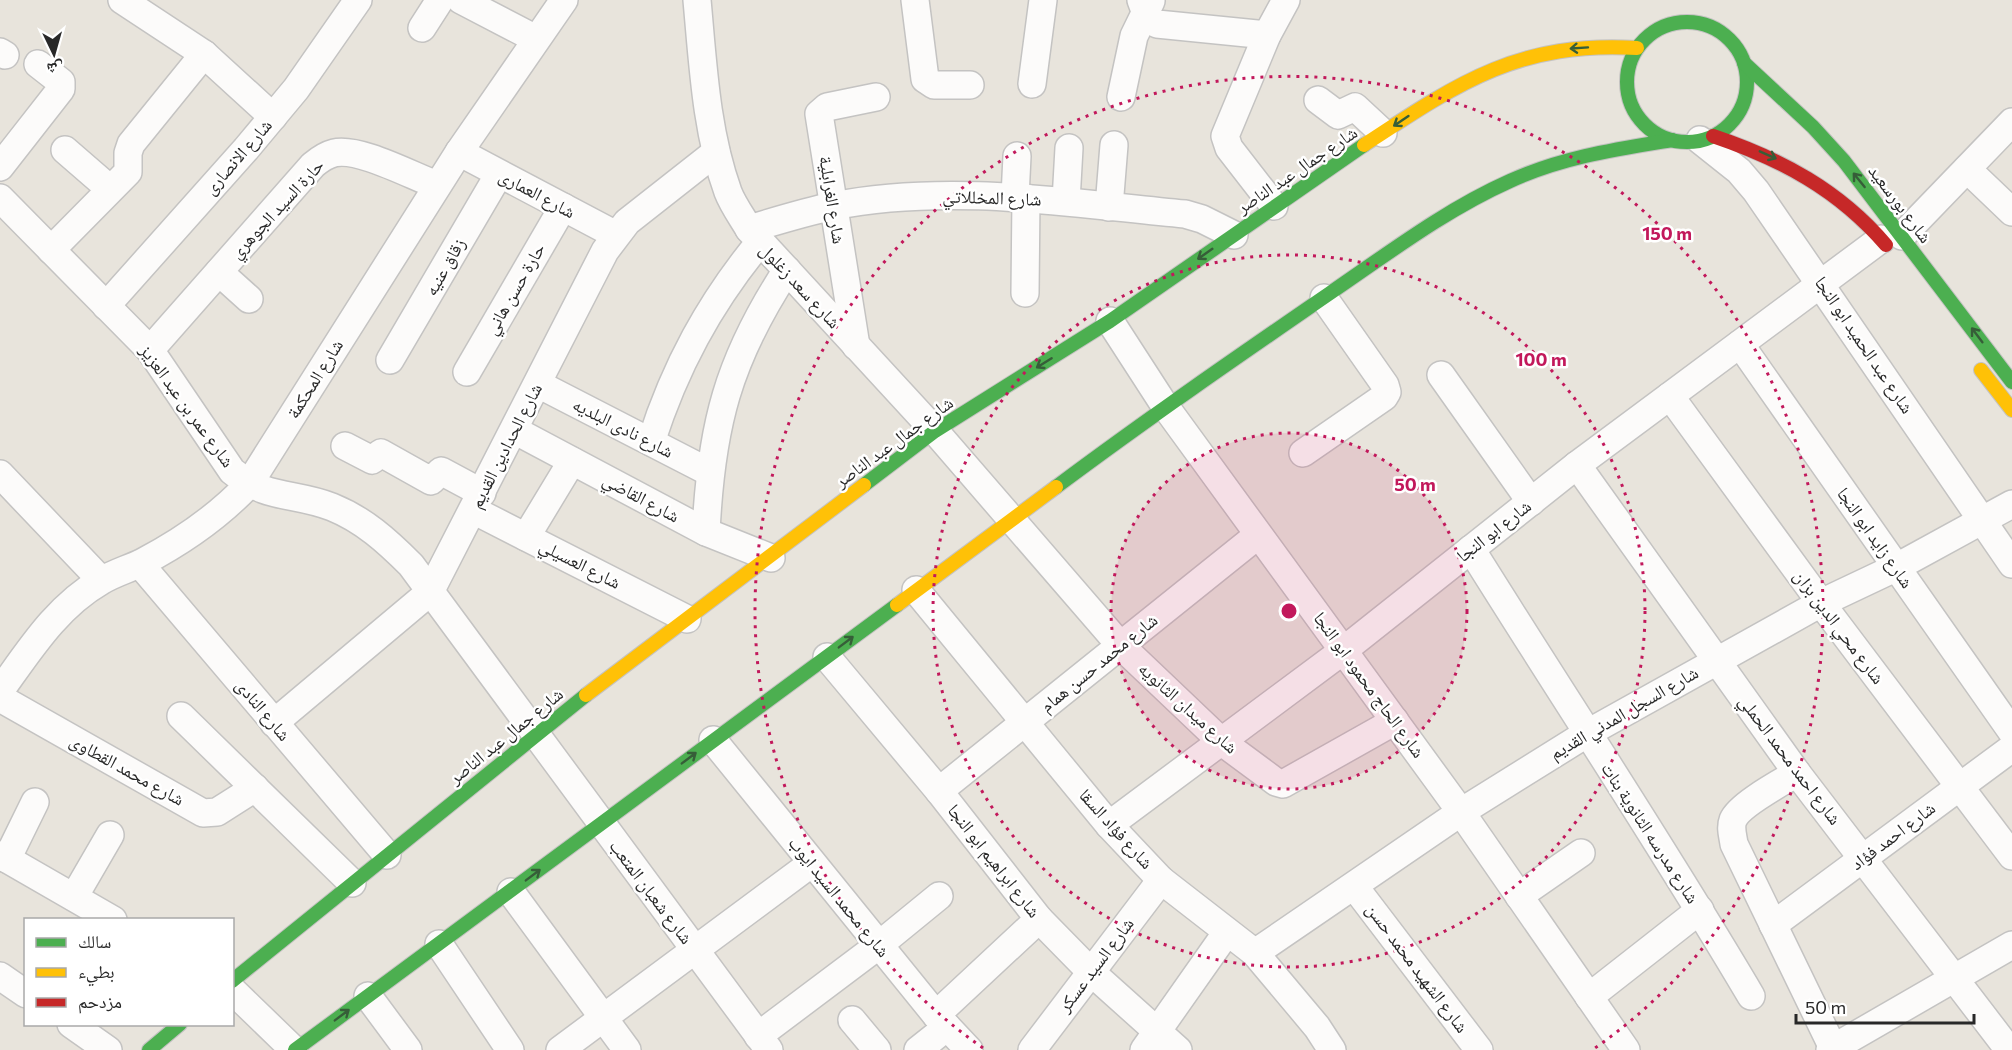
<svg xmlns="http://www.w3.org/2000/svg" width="2012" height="1050" font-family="Commissioner,'Noto Naskh Arabic',sans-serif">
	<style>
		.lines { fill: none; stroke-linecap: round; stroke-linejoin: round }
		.street-casing { stroke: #c4c3c2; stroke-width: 30 }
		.fast-casing { stroke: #c4c3c2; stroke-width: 16 }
		.slow-casing { stroke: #c4c3c2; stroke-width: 16 }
		.jam-casing { stroke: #c4c3c2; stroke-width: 16 }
		.street { stroke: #fcfbfa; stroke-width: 27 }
		.fast { stroke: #4caf50; stroke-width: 14 }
		.slow { stroke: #ffc107; stroke-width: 14 }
		.jam { stroke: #c62828; stroke-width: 14 }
		.oneway { stroke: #365e38 }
		.ring { fill: none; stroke: #c2185b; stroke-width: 3; stroke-dasharray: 3 6 }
		.labels { text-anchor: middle; stroke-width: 5; stroke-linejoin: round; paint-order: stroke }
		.street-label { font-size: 18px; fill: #282828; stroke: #fff }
		.centre { fill: #c2185b; stroke: #fff; stroke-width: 3 }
		.ring-label { font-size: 18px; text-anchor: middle; font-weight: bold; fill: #c2185b; stroke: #fff; stroke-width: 5; stroke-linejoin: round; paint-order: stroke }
	</style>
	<rect width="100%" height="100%" fill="#e8e4dc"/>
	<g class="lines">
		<g class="street-casing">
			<g id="street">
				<polyline points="122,0 204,54 273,117"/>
				<polyline points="461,0 536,39"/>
				<path d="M697 0C703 65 706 131 728 192 733 205 742 217 749 229L935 431 1120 645 1222 742 1276 782 1283 784 1395 721"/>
				<polyline points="915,0 925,79 934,85 970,85"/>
				<polyline points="1141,0 1148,19 1157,24 1267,35"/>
				<polyline points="422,28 440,0"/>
				<polyline points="0,52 5,55"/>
				<polyline points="1032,84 1043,0"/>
				<polyline points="1121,97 1134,36 1151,1"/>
				<polyline points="1318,100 1338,115 1355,107 1383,133"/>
				<polyline points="1700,140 1739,171 1756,191 2012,564"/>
				<polyline points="65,150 110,189"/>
				<polyline points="459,152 616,235"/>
				<polyline points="0,167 61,89 61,82 38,64"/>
				<polyline points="1967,169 2012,212"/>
				<polyline points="1015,197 1017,156"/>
				<path d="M0 198 150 350 232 471C267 500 293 492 332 507 364 520 387 541 411 565L769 1050"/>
				<polyline points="1066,201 1069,148"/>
				<polyline points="1274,206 1229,148 1225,136 1267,35 1286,0"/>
				<polyline points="1109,207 1114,145"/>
				<path d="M749 229C776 221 805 212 833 206 949 183 1068 203 1185 214L1202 219 1234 235"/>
				<polyline points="1902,236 2012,122"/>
				<polyline points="51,250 128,172 128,153 131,144 204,54"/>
				<polyline points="219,272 249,299"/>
				<polyline points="1025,293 1026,198"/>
				<polyline points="106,306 246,149 296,89 358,0"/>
				<polyline points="1110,321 1165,406 1461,812 1626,1050"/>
				<polyline points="1740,344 2012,732"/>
				<polyline points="856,346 819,114 827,107 876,97"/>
				<path d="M150 350 313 165C319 160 326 155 334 153 359 147 412 176 437 185"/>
				<polyline points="390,360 499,174"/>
				<polyline points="467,372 563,207"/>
				<polyline points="1441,375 1531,502"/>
				<polyline points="538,384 709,472"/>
				<polyline points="1670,396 1821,603 2012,856"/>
				<polyline points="514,430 706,532 771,558"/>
				<path d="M651 442C675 367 709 304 759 243"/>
				<polyline points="345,446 372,460 381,453 431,481 441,471 482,493"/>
				<polyline points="1303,453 1384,397 1387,392 1385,385 1324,298"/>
				<polyline points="1577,465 1797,773 2009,1050"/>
				<polyline points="0,474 101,580"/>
				<polyline points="473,510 687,619"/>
				<path d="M706 532C711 426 728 360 787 270"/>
				<polyline points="526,537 572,461"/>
				<path d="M1471 549C1564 698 1662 845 1751 996"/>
				<polyline points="140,564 387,855"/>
				<polyline points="916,590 1109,825 1161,880 1255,953 1317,1027 1332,1050"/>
				<polyline points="827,657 939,791 1039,919 1091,972 1178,1050"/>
				<path d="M0 691C29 651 56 607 101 581 114 573 129 569 143 562 183 541 218 517 249 484L459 152 564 0"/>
				<polyline points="0,698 203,813 217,812 255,788"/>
				<polyline points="181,716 352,883"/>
				<polyline points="274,723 430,592 605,251 627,222 716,152"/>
				<polyline points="713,740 936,1015 969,1050"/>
				<path d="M1797 773C1782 782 1739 805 1733 820 1730 828 1733 836 1734 844L1833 1048"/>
				<polyline points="939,791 1258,535"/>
				<polyline points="1109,825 1344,650 1577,465 1881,239"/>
				<polyline points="0,855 113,920"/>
				<polyline points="7,859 35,802"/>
				<polyline points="1354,886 1479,1050"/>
				<polyline points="511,892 627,1050"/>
				<polyline points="1519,896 1581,853"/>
				<polyline points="74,897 110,835"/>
				<polyline points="1773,925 2012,748"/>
				<polyline points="439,944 510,1050"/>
				<polyline points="1255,953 1461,812 1586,734 1821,603 1895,568 2012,504"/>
				<polyline points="0,976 26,994"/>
				<polyline points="232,990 294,1050"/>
				<polyline points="368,996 408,1050"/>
				<polyline points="1589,997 1700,910"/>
				<polyline points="936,1015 1039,919"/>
				<polyline points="852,1020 877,1050"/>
				<polyline points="71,1024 108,1050"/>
				<polyline points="758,1036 879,945 939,896"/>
				<polyline points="560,1050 812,863"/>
				<polyline points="918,1050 947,1027"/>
				<polyline points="1032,1050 1161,880"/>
				<polyline points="1144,1050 1227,932"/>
				<polyline points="1830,1050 2012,945"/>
			</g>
		</g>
		<g class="fast-casing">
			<g id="fast">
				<circle cx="1687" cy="82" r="60"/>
				<polyline points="1744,63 1813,127 1844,161 2012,382"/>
				<polyline points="864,485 935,431 1110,321 1364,145"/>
				<path d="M1056 487C1147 419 1240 355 1333 291 1390 252 1447 209 1510 181 1562 157 1617 149 1672 140"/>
				<polyline points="232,981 586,695"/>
				<polyline points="149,1050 180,1024"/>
				<polyline points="295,1050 897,605"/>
			</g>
		</g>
		<g class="slow-casing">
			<g id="slow">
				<path d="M1364 145C1458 83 1519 41 1637 48"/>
				<polyline points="1981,370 2012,410"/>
				<polyline points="897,605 1056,487"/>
				<polyline points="586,695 864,485"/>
			</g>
		</g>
		<g class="jam-casing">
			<path id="jam" d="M1713 136C1781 159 1839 190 1886 245"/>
		</g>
		<use href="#street" class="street"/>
		<use href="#fast" class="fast"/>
		<use href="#slow" class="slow"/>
		<use href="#jam" class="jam"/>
	</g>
	<defs><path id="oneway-shaft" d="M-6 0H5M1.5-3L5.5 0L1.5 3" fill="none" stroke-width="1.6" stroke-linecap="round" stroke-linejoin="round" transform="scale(1.5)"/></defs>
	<g class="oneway">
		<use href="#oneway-shaft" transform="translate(1579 48) rotate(176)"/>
		<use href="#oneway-shaft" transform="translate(1401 121) rotate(146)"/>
		<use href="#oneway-shaft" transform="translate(1768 155) rotate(24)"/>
		<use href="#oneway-shaft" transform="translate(1859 180) rotate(-129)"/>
		<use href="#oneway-shaft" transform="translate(1205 254) rotate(145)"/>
		<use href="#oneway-shaft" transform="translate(1977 335) rotate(-127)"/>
		<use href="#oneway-shaft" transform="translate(1044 363) rotate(148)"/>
		<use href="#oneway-shaft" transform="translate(846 642) rotate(-37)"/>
		<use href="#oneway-shaft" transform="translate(689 758) rotate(-37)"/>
		<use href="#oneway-shaft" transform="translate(533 875) rotate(-37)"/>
		<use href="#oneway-shaft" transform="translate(342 1015) rotate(-37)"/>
	</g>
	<circle cx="1289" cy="611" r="178" fill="#c2185b" fill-opacity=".12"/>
	<g class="ring">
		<circle cx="1289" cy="611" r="178"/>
		<circle cx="1289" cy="611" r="356"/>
		<path d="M983 1048A534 534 0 1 1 1595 1048"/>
	</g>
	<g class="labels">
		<g class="street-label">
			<text transform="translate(238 157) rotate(-49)" y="6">شارع الانصارى</text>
			<text transform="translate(1297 170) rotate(-34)" y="6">شارع جمال عبد الناصر</text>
			<text transform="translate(537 194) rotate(28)" y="6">شارع العمارى</text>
			<text transform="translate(992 198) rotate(2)" y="6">شارع المخللاتي</text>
			<text transform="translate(832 200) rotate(81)" y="6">شارع الغرابلية</text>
			<text transform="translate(1900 204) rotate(53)" y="6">شارع بورسعيد</text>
			<text transform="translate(277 209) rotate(-47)" y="6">حارة السيد الجوهري</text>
			<text transform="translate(445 267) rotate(-60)" y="6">زقاق عنيه</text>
			<text transform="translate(800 286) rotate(47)" y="6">شارع سعد زغلول</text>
			<text transform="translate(515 289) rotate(-60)" y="6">حارة حسن هاني</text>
			<text transform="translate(1864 345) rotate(56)" y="6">شارع عبد الحميد ابو النجا</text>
			<text transform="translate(315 379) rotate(-58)" y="6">شارع المحكمة</text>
			<text transform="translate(187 406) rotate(54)" y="6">شارع عمر بن عبد العزيز</text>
			<text transform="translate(623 428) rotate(27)" y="6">شارع نادى البلديه</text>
			<text transform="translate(894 442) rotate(-36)" y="6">شارع جمال عبد الناصر</text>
			<text transform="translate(506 446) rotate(-63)" y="6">شارع الحدادين القديم</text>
			<text transform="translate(641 498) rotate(28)" y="6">شارع القاضي</text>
			<text transform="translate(1494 531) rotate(-38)" y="6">شارع ابو النجا</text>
			<text transform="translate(1875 538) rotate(55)" y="6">شارع زايد ابو النجا</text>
			<text transform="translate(580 564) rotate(27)" y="6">شارع العسيلي</text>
			<text transform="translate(1839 627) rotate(53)" y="6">شارع محي الدين بزان</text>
			<text transform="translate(1099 663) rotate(-39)" y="6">شارع محمد حسن همام</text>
			<text transform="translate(1369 685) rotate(54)" y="6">شارع الحاج محمود ابو النجا</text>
			<text transform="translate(1188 708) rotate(42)" y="6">شارع ميدان الثانويه</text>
			<text transform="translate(263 710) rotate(50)" y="6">شارع النادى</text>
			<text transform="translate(1624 713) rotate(-30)" y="6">شارع السجل المدني القديم</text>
			<text transform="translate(506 736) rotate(-39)" y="6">شارع جمال عبد الناصر</text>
			<text transform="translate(1790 760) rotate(53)" y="6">شارع احمد محمد الحملي</text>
			<text transform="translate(127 770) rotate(29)" y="6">شارع محمد القطاوى</text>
			<text transform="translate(1116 829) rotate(48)" y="6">شارع فؤاد السقا</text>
			<text transform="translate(1650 833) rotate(57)" y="6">شارع مدرسه الثانوية بنات</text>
			<text transform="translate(1893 836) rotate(-37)" y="6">شارع احمد فؤاد</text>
			<text transform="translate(994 861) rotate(52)" y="6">شارع ابراهيم ابو النجا</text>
			<text transform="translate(651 892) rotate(53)" y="6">شارع شعبان المتعب</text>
			<text transform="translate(839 897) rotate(51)" y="6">شارع محمد السيد ايوب</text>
			<text transform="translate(1096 965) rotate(-53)" y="6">شارع السيد عسكر</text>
			<text transform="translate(1417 968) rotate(53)" y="6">شارع الشهيد محمد حسن</text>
		</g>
	</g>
	<circle cx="1289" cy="611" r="9" class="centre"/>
	<g class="ring-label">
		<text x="1667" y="240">150 m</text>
		<text x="1541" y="366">100 m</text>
		<text x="1415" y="491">50 m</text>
	</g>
	<rect x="24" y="918" width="210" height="108" fill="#ffffff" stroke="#a9a9a9" stroke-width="1.5"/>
	<rect x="36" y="938" width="30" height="9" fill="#4caf50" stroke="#a9a9a9" stroke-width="1.5"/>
	<text x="78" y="948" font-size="18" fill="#282828">سالك</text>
	<rect x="36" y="968" width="30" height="9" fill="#ffc107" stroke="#a9a9a9" stroke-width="1.5"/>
	<text x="78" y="978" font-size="18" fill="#282828">بطيء</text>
	<rect x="36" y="998" width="30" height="9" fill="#c62828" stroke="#a9a9a9" stroke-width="1.5"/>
	<text x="78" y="1008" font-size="18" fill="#282828">مزدحم</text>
	<g transform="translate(54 54) rotate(175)" stroke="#ffffff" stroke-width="4.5" paint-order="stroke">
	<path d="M0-4.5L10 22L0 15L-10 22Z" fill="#282828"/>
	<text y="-9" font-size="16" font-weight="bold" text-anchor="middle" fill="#282828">ش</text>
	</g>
	<path d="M1796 1014v9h178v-9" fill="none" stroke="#282828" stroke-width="3"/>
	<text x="1805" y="1014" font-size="18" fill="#282828" stroke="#ffffff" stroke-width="4.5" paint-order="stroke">50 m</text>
</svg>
